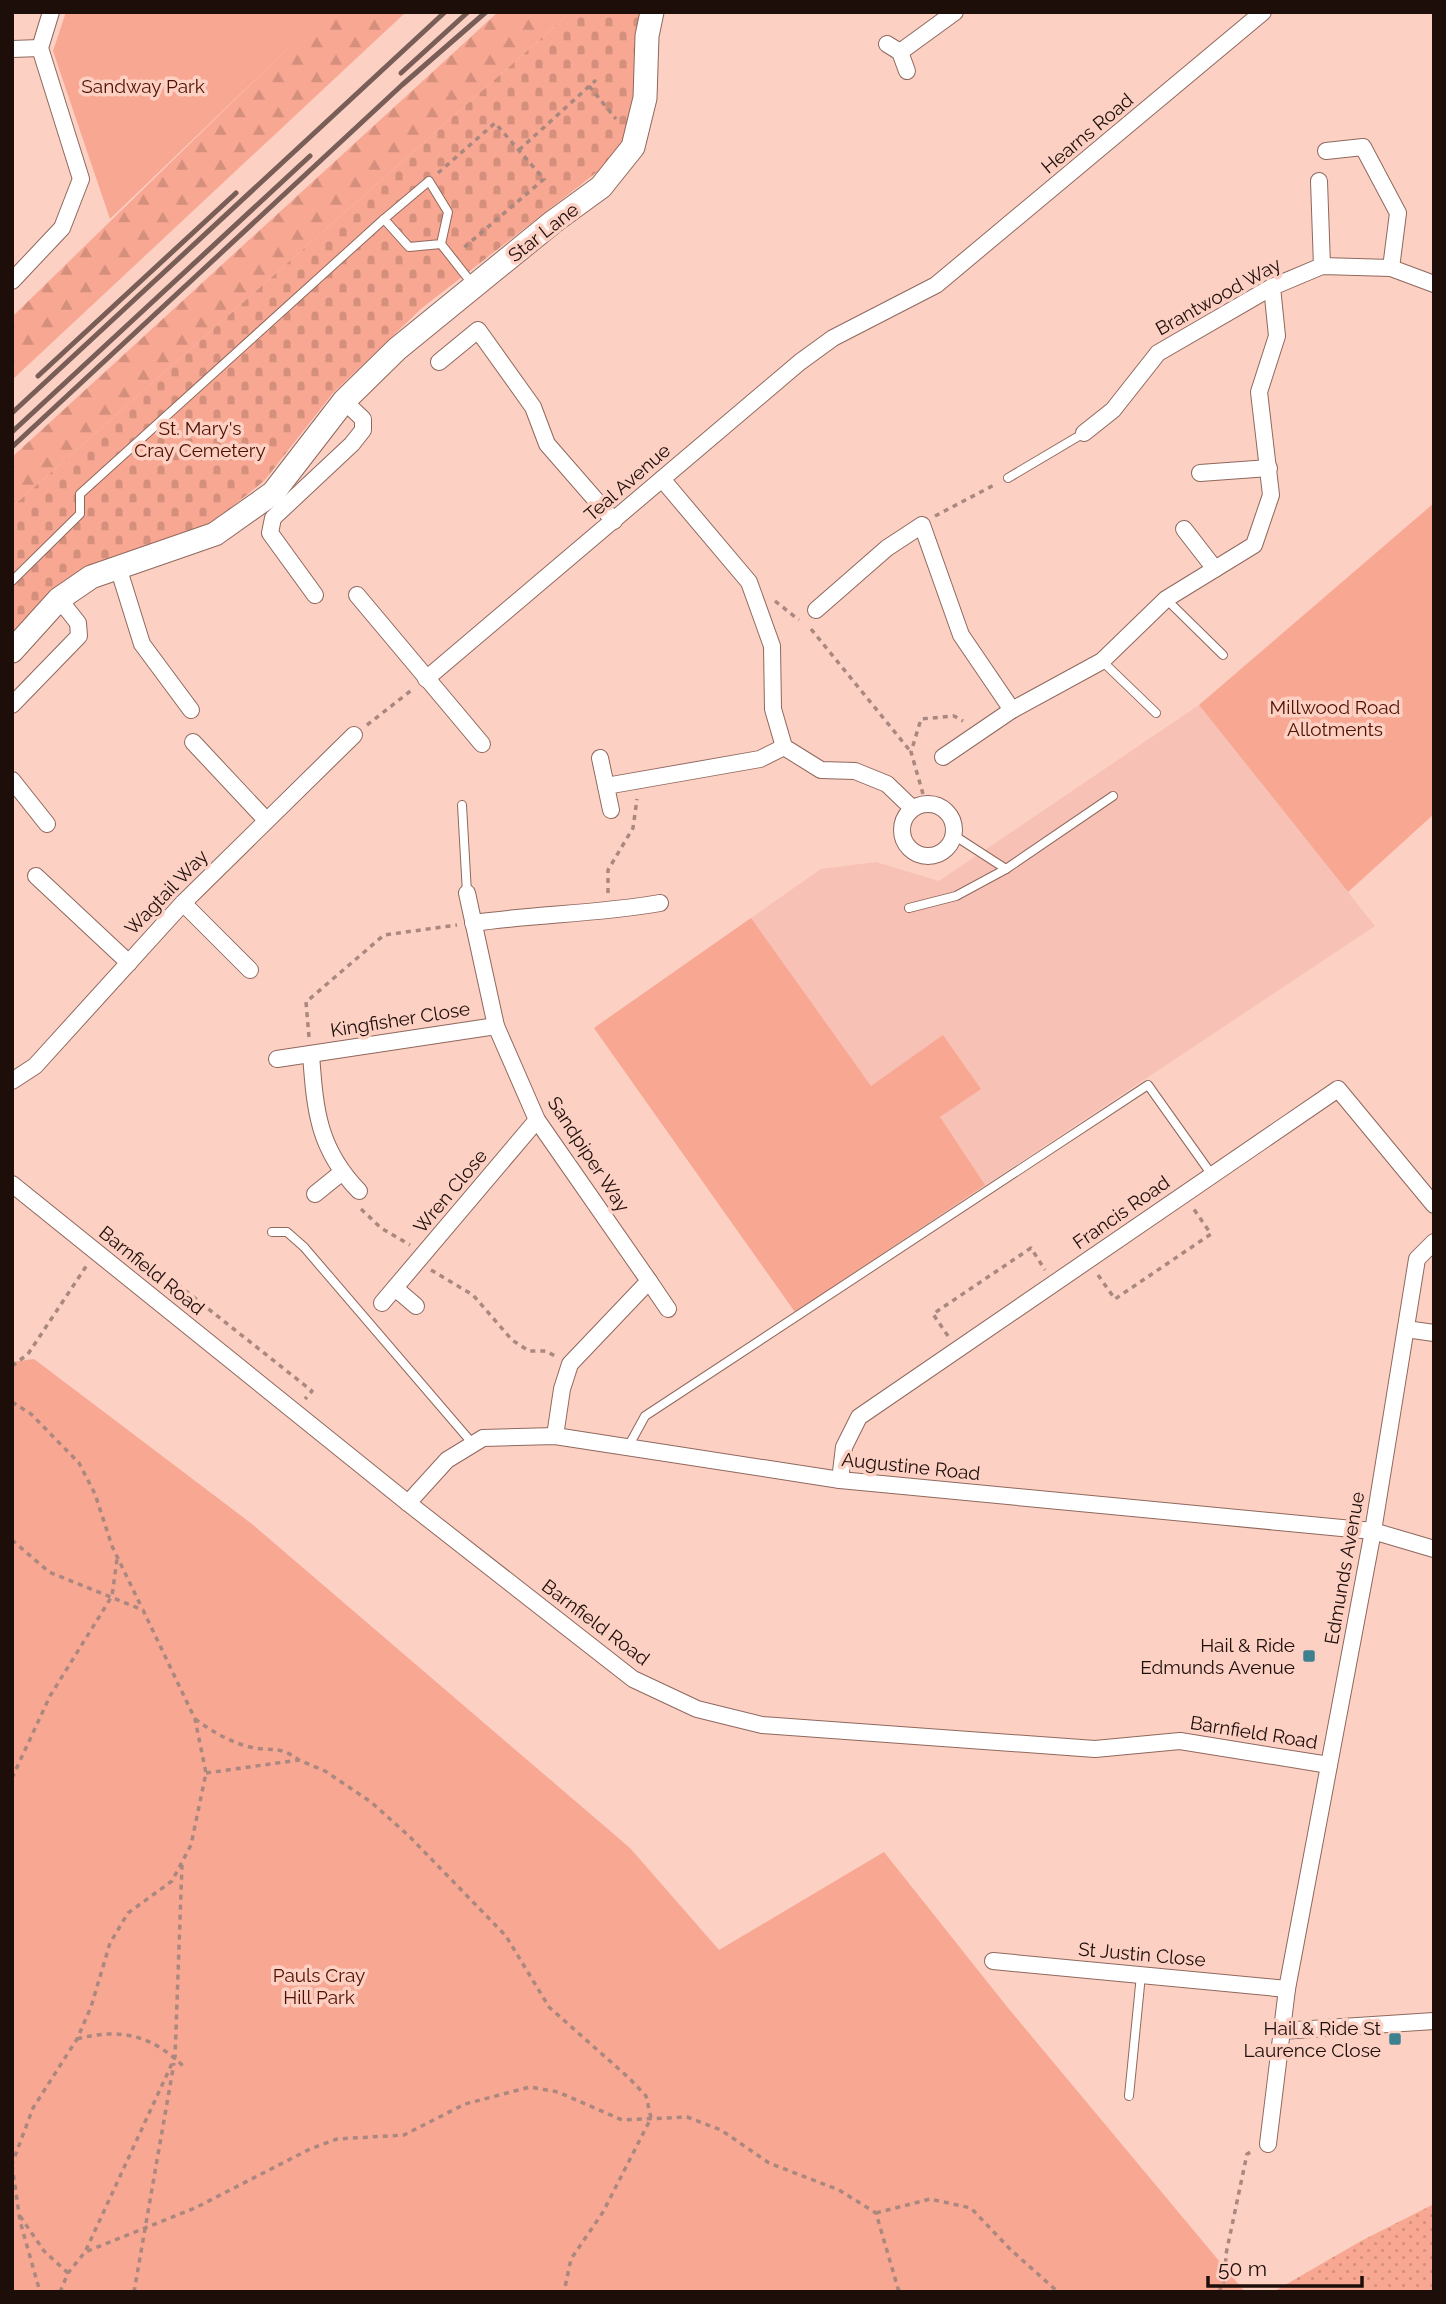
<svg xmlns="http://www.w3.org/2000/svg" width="1446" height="2304" font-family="Raleway,sans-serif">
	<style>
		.built { fill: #f7c2b5 }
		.grass { fill: url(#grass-dots) }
		.forest { fill: url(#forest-firs) }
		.cemetery { fill: url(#cemetery-stones) }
		.green { fill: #f8a792 }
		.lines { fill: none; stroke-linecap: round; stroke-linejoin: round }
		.lane-casing { stroke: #8f685d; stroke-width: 10 }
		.street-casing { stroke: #8f685d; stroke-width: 18 }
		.secondary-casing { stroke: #8f685d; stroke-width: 25 }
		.path { stroke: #aa887f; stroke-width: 3.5; stroke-dasharray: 5 5; stroke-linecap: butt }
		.lane { stroke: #fff; stroke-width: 8 }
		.street { stroke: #fff; stroke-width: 16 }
		.secondary { stroke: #fff; stroke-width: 23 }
		.rail { stroke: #795e57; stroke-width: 5 }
		.poi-dot { fill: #3d8190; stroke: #fdd0c4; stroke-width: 2.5 }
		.labels { text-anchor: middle; stroke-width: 7; stroke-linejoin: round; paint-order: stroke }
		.park-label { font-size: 19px; fill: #501001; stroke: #fdd0c4 }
		.street-label { font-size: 19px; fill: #1d0e0a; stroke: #fdd0c4 }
		.poi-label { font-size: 19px; fill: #1d0e0a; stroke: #fdd0c4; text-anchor: end }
	</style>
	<defs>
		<pattern id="grass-dots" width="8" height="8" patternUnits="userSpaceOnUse" patternTransform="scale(1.75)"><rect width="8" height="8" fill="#f8a792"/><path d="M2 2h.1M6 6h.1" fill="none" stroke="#d48f7d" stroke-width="1.8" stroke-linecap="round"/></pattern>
		<pattern id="forest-firs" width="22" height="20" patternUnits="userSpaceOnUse" patternTransform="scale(1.75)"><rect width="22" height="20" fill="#f8a792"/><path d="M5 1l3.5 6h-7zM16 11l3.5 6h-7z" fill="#d48f7d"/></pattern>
		<pattern id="cemetery-stones" width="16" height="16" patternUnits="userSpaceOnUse" patternTransform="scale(1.75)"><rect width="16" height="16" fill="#f8a792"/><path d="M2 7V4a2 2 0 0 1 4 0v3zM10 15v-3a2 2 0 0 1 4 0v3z" fill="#d48f7d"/></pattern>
	</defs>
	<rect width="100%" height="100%" fill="#fdd0c4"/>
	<polygon class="built" points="1199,705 1375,926 795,1312 594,1028 821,869 876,862 939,881"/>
	<polygon class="grass" points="1434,2204 1434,2292 1273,2292 1361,2241"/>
	<g class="forest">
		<polygon points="325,12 406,12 12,380 12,317"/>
		<polygon points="498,12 571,12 12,507 12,457"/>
	</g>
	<polygon class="cemetery" points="571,12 641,12 639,98 619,155 422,308 333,393 264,481 203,530 105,560 12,636 12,507"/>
	<g class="green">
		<polygon points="66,12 326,12 110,219 53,51"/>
		<polygon points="1434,503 1434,814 1348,892 1199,705"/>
		<polygon points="751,918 871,1086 943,1035 981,1089 940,1117 985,1185 795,1312 594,1028"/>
		<polygon points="34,1359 252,1524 630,1848 719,1950 884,1852 1008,2008 1245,2292 12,2292 12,1362"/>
	</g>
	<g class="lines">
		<g class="lane-casing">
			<g id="lane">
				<polygon points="429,181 448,212 441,244 409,247 384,219"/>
				<polyline points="441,244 474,286"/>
				<polyline points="1008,478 1084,433"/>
				<polyline points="12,581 80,514 80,494 384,219"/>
				<polyline points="1166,599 1223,655"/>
				<polyline points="1102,661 1156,713"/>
				<polyline points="462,805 467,893"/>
				<polyline points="955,836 1006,869 1113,796"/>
				<polyline points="909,908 956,896 1006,869"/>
				<polyline points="272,1232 287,1232 304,1247 473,1444"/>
				<polyline points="628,1447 645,1416 1148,1085 1212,1175"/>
				<polyline points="1129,2096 1141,1975"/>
			</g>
		</g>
		<g class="street-casing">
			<g id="street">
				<polyline points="887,44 900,52 907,71"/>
				<polyline points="12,49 40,48"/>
				<polyline points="900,52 955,12"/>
				<polyline points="1326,151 1363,147 1398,213 1391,268"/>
				<polyline points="1319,181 1322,266"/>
				<polyline points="12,281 62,228 81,179 40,48 51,12"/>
				<polyline points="439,362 478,330 533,407 547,444 614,521"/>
				<polyline points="1084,433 1113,410 1158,353 1272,287 1322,266 1391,268 1434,284"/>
				<polyline points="1200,473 1269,468"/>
				<polyline points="662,479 749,582 772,646 773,709 784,747 821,770 855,771 887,784 912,808"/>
				<polyline points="1184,529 1215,569"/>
				<polyline points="118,567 142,644 191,710"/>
				<polyline points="315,595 270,533 273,518 352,444 363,430 363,419 344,401"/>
				<polyline points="357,595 482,744"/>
				<polyline points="816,610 887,548 922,525 961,635 1012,710"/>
				<polyline points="426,679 800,362 833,338 936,285 1263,12"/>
				<polyline points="12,705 79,636 78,623 59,599"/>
				<polyline points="193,742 266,820"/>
				<polyline points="943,757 1012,710 1102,661 1166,599 1254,545 1271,495 1259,392 1277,336 1272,287"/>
				<polyline points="600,758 611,810"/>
				<polyline points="12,780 47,824"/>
				<polyline points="606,786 760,759 784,747"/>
				<circle cx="928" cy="830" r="26"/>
				<polyline points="36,876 129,963"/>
				<polyline points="467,893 496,1026 537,1120 649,1281 570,1364 562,1389 555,1436"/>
				<polyline points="183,903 250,970"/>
				<path d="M473 923C536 914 598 914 660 903"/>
				<path d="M311 1054C315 1110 318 1149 359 1191"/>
				<polyline points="277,1059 496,1026"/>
				<polyline points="12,1081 35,1066 183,903 354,735"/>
				<polyline points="12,1184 408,1503 633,1679 697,1709 762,1725 1095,1749 1180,1741 1329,1765"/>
				<polyline points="315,1194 341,1173"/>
				<polyline points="649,1281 668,1309"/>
				<polyline points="395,1288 416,1306"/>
				<polyline points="382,1303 537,1120"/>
				<polyline points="1406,1329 1434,1333"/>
				<polyline points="840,1480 844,1447 859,1417 1338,1089 1434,1205"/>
				<polyline points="408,1503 447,1460 483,1438 555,1436 840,1480 1373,1531 1434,1549"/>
				<polyline points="993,1961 1287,1989"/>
				<polyline points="1281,2031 1434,2021"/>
				<polyline points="1268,2144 1287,1989 1373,1531 1417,1259 1434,1242"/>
			</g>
		</g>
		<g class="secondary-casing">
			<polyline id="secondary" points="12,651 59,599 91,577 215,534 273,493 344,401 397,349 553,222 601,187 633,147 645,98 647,36 652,12"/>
		</g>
		<g class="path">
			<polyline points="589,86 616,119"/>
			<polyline points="519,150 596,80"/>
			<polyline points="438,173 495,123 544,179 461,250"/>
			<polyline points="935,516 996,484"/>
			<polyline points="775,601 799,620"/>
			<polyline points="811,629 911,752"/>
			<polyline points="367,725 413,689"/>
			<polyline points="923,794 911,752 921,719 954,716 963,721"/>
			<polyline points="608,893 608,870 633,828 637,799"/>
			<polyline points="309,1037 306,1002 384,935 457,925"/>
			<polyline points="361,1209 381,1228 410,1245"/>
			<polyline points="431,1270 473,1295 512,1340 529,1351 546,1351 555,1356"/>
			<polyline points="1098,1275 1115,1299 1211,1234 1193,1208"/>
			<polyline points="170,1291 177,1284 312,1391 305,1399"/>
			<polyline points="948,1336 933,1314 1031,1248 1045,1270"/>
			<polyline points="12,1366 28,1354 87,1265"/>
			<polyline points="12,1402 31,1414 79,1463 95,1494 112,1546 142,1608"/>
			<polyline points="12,1540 49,1572 143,1610 195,1719 206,1773 191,1845 172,1881 128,1913 110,1943 91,2007 77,2039 33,2108 12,2164"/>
			<path d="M195 1719C212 1731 229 1742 250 1747 272 1752 277 1745 298 1759"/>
			<polyline points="206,1773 299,1760 325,1771 371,1802 409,1836 506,1936 549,2007 629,2078 646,2096 651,2118 603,2212 571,2259 564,2292"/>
			<polyline points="12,1778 50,1696 112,1596 117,1559"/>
			<path d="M77 2039C122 2027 154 2036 186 2069"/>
			<polyline points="12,2165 20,2221 40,2292"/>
			<polyline points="876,2213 930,2199 971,2208 1010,2249 1058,2292"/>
			<polyline points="20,2216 44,2251 68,2273"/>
			<polyline points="86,2250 175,2057 182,1865"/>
			<polyline points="60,2292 68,2273 85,2252 195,2208 310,2149 337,2139 404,2135 465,2104 530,2087 558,2092 622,2120 687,2117 721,2130 769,2163 839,2190 876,2213 899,2292"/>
			<polyline points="134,2292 174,2063"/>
			<polyline points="1219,2292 1225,2278 1226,2254 1247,2154 1253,2151"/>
		</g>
		<use href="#lane" class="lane"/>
		<use href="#street" class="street"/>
		<use href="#secondary" class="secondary"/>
		<g class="rail">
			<polyline points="401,73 468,12"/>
			<polyline points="38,376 236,193"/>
			<polyline points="12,413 445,12"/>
			<polyline points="12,432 310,156"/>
			<polyline points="12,447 402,85 486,12"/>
		</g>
	</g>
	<g class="poi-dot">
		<rect x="1302" y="1649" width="14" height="14" rx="3.5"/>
		<rect x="1388" y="2032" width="14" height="14" rx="3.5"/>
	</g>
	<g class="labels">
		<g class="park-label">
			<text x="143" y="93">Sandway Park</text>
			<text x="200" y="435">St. Mary's<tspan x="200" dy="22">Cray Cemetery</tspan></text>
			<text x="1335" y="714">Millwood Road<tspan x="1335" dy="22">Allotments</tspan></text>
			<text x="319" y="1982">Pauls Cray<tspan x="319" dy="22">Hill Park</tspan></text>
		</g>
		<g class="street-label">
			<text transform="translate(1087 133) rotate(-40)" y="7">Hearns Road</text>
			<text transform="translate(543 232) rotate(-38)" y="7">Star Lane</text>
			<text transform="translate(1218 296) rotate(-29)" y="7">Brantwood Way</text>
			<text transform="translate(627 482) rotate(-41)" y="7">Teal Avenue</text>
			<text transform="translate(166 892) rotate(-46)" y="7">Wagtail Way</text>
			<text transform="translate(400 1019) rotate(-9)" y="7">Kingfisher Close</text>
			<text transform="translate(589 1154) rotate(57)" y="7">Sandpiper Way</text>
			<text transform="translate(450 1191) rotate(-50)" y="7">Wren Close</text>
			<text transform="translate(1121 1212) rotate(-35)" y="7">Francis Road</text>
			<text transform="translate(152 1270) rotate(39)" y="7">Barnfield Road</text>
			<text transform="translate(911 1466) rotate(6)" y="7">Augustine Road</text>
			<text transform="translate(1344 1568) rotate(-80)" y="7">Edmunds Avenue</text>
			<text transform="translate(596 1622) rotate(37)" y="7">Barnfield Road</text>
			<text transform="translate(1254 1732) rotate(9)" y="7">Barnfield Road</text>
			<text transform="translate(1142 1954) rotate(5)" y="7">St Justin Close</text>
		</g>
		<g class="poi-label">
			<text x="1295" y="1652">Hail &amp; Ride<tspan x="1295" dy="22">Edmunds Avenue</tspan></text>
			<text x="1381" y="2035">Hail &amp; Ride St<tspan x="1381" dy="22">Laurence Close</tspan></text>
		</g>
	</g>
	<rect width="1446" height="2304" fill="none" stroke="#1d0e0a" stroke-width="28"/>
	<path d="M1208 2276v10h154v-10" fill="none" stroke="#1d0e0a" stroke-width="3.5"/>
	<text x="1218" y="2276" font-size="21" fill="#1d0e0a" stroke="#fdd0c4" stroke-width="5" paint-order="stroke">50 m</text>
</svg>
